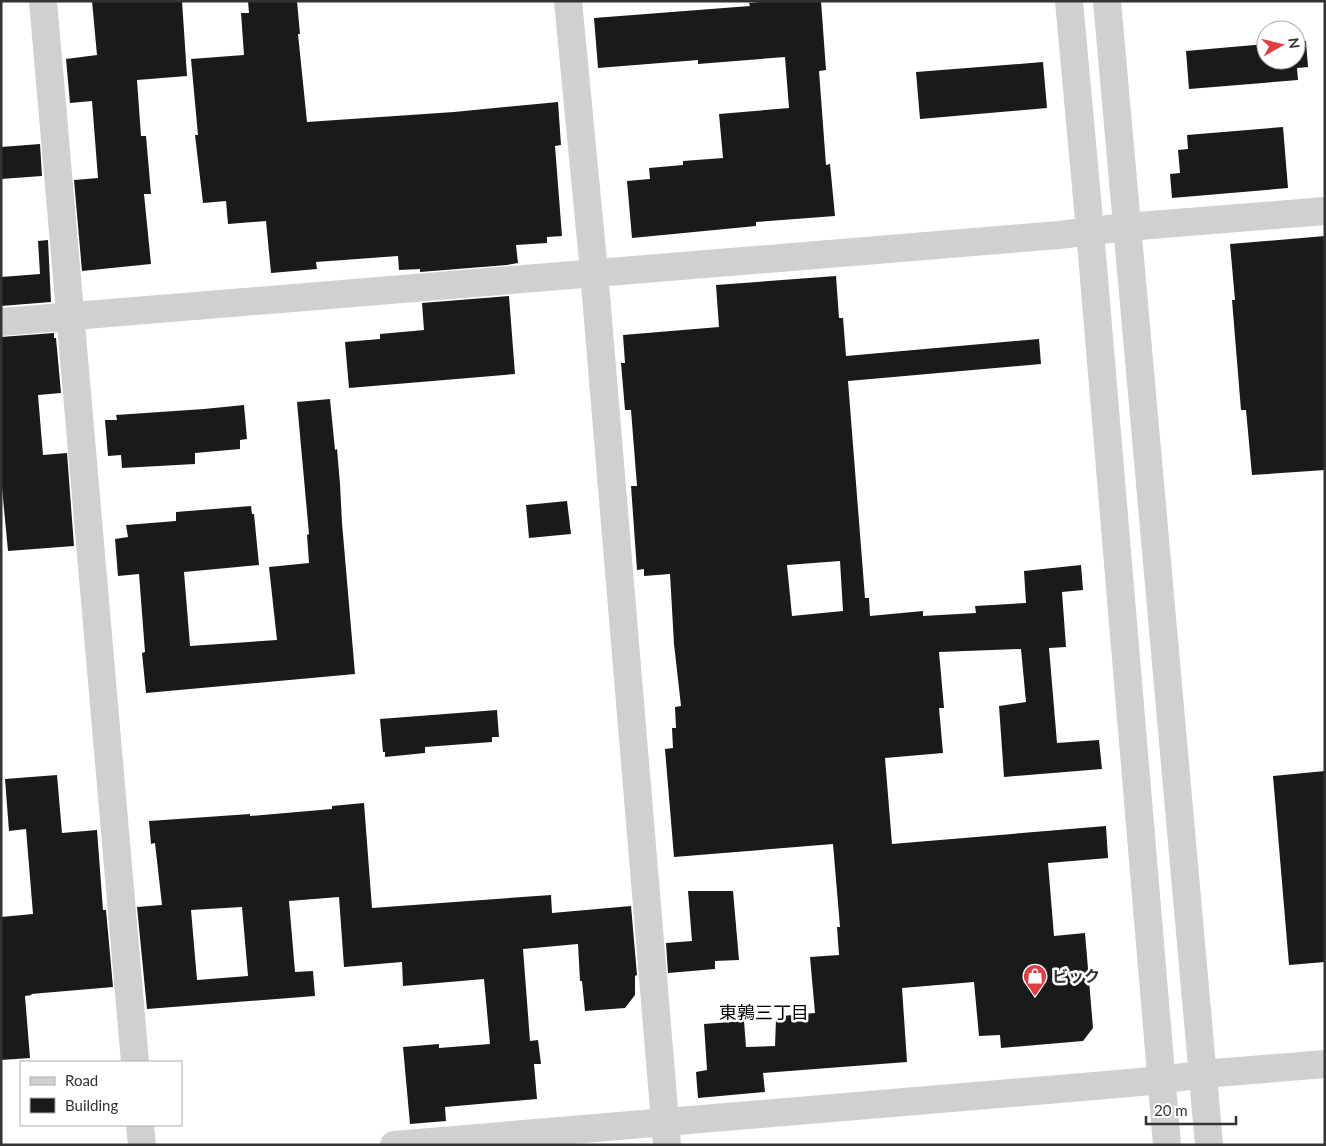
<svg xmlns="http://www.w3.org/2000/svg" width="1326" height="1146" font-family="Lato,'Noto Sans JP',sans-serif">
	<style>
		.building { fill: #1a1a1a; fill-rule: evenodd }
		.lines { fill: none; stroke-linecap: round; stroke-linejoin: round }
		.minor { stroke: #d0d0d0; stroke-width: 28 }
		.labels { text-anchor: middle; stroke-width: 5; stroke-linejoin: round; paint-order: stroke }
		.poi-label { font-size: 16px; font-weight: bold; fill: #333; stroke: #fff; text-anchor: start }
		.neighbourhood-label { font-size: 18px; fill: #000; stroke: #fff }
	</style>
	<rect width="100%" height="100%" fill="#fff"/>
	<g class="building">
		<polygon points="92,1 182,1 187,76 137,80 141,136 146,136 151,194 144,194 151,264 82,271 74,180 98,178 92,101 70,103 66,59 97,55"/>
		<polygon points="248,1 297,1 300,34 298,34 307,122 454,112 558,102 561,145 555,146 562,236 547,237 547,243 516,245 518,263 507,265 420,272 420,269 399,270 398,256 316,262 317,269 271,273 266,221 228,224 226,201 203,203 195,135 198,135 191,59 244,55 241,13 249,13"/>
		<polygon points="769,1 821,1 826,70 819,71 826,165 830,164 835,216 756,222 756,226 632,238 627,181 650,179 649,168 683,165 683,161 723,158 719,114 789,108 785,57 698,64 698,60 598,68 594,18 750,6 749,3"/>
		<polygon points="1306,41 1308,67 1297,68 1298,80 1189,89 1186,51 1266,44 1266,60 1296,60 1296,42"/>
		<polygon points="1043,62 1047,108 920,119 916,72"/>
		<polygon points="1283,127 1288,188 1172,198 1170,174 1180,173 1178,150 1188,149 1187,135"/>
		<polygon points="40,144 42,176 1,179 1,147"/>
		<polygon points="1325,236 1325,470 1252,475 1246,410 1241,410 1232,300 1235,300 1230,244"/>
		<polygon points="48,240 51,302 1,306 1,277 40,274 38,241"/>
		<path d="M836 276 839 318H843L846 356 1039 339 1041 364 848 381 865 598H869L870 616 923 611V616L976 613 975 606 1026 603 1024 571 1081 565 1083 590 1062 592 1066 647 1049 648 1057 743 1099 740 1102 769 1004 777 999 706 1026 702 1021 649 939 652 944 708H939L943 753 885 758 892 844 1106 826 1108 858 1048 863 1054 936 1085 933 1093 1028 1083 1041 1001 1048 1000 1035 979 1036 974 982 902 988 907 1062 763 1073 765 1092 698 1098 696 1072 707 1070 704 1024 744 1021 746 1047 775 1046 776 1019 782 1018V1016L815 1013 810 957 839 955 837 927H840L833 844 674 857 665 749 673 748 672 728H676L675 707 681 706 674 644 670 574 644 576V569L637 570 631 486H637L631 410H625L621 363H625L623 335 719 327 716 285ZM840 561 843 611 792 616 787 565Z"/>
		<polygon points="509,296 515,374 349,388 345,342 380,339 380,334 424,330 422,303"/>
		<polygon points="54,333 54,338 56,338 61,393 38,395 43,455 67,453 74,546 8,551 1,477 1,337"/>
		<polygon points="330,399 335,450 337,449 340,484 342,523 355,674 146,693 142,653 145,652 139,574 118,576 115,539 128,537 126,525 176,521 176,512 251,506 252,514 254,514 259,565 184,572 190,646 277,640 269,567 309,563 307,535 309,534 297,402"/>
		<polygon points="244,405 247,439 240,440 240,449 195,453 195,464 122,468 121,455 108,456 105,420 117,420 116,415 204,409"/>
		<polygon points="567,501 571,534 529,538 526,505"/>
		<polygon points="497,710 499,737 492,737 492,742 425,747 425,753 385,757 385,752 383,752 380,719"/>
		<polygon points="1325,771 1325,962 1289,965 1273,776"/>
		<polygon points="57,775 62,833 97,830 103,910 106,910 113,987 31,994 32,995 25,996 30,1058 1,1060 1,917 33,914 26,829 9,831 5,779"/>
		<path d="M364 803 372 908 551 895 552 913 631 906 637 975 635 976V995L625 1008 585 1011 582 981H580L578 944 523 949 530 1041 538 1040 541 1064H534L537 1099 445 1107 446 1121 410 1124 403 1047 439 1044V1048L490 1044 484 979 403 986 402 962 344 967 339 897 289 901 295 972 313 971 315 996 147 1009 137 907 162 905 155 843 151 844 149 821 250 814V816L332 809V806ZM242 907 248 976 197 980 191 910Z"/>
		<polygon points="688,891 733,891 739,960 715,961 715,969 668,973 666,943 692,941"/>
	</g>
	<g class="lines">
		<g class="minor">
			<polyline points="43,1 135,1062"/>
			<polyline points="568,1 594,272 667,1145"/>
			<polyline points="1069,1 1090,231 1167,1145"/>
			<polyline points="1107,1 1209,1145"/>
			<polyline points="1,322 1059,235 1126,227 1325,211"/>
			<polyline points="140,1125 142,1145"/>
			<polyline points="394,1145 1106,1085 1162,1080 1203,1074 1325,1064"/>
		</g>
	</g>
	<defs>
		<g id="shop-pin" transform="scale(1.25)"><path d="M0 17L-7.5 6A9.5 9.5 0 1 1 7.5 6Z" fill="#e13d43" stroke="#fff"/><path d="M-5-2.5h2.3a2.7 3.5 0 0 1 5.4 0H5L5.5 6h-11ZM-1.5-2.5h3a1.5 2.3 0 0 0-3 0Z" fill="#fff"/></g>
	</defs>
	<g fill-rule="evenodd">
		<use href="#shop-pin" x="1035" y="976"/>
	</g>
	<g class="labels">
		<g class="poi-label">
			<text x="1052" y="982">ビック</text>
		</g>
		<g class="neighbourhood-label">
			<text x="764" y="1019">東鶉三丁目</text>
		</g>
	</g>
	<rect width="1326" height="1146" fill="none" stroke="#333333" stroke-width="5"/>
	<rect x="20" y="1061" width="162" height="65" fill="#ffffff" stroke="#adadad"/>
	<rect x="30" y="1077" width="25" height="8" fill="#d0d0d0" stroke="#adadad"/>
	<text x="65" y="1086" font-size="15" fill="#333333">Road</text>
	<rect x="30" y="1098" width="25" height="15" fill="#1a1a1a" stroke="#adadad"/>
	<text x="65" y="1111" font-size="15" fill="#333333">Building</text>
	<g transform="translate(1281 45) rotate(82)"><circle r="24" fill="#ffffff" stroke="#adadad"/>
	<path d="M0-4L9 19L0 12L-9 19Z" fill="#e13d43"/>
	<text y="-8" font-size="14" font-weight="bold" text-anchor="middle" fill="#333333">N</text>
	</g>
	<path d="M1146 1116v8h90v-8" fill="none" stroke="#333333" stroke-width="2.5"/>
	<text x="1154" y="1116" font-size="15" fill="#333333" stroke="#ffffff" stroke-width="4" paint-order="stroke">20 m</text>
</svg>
